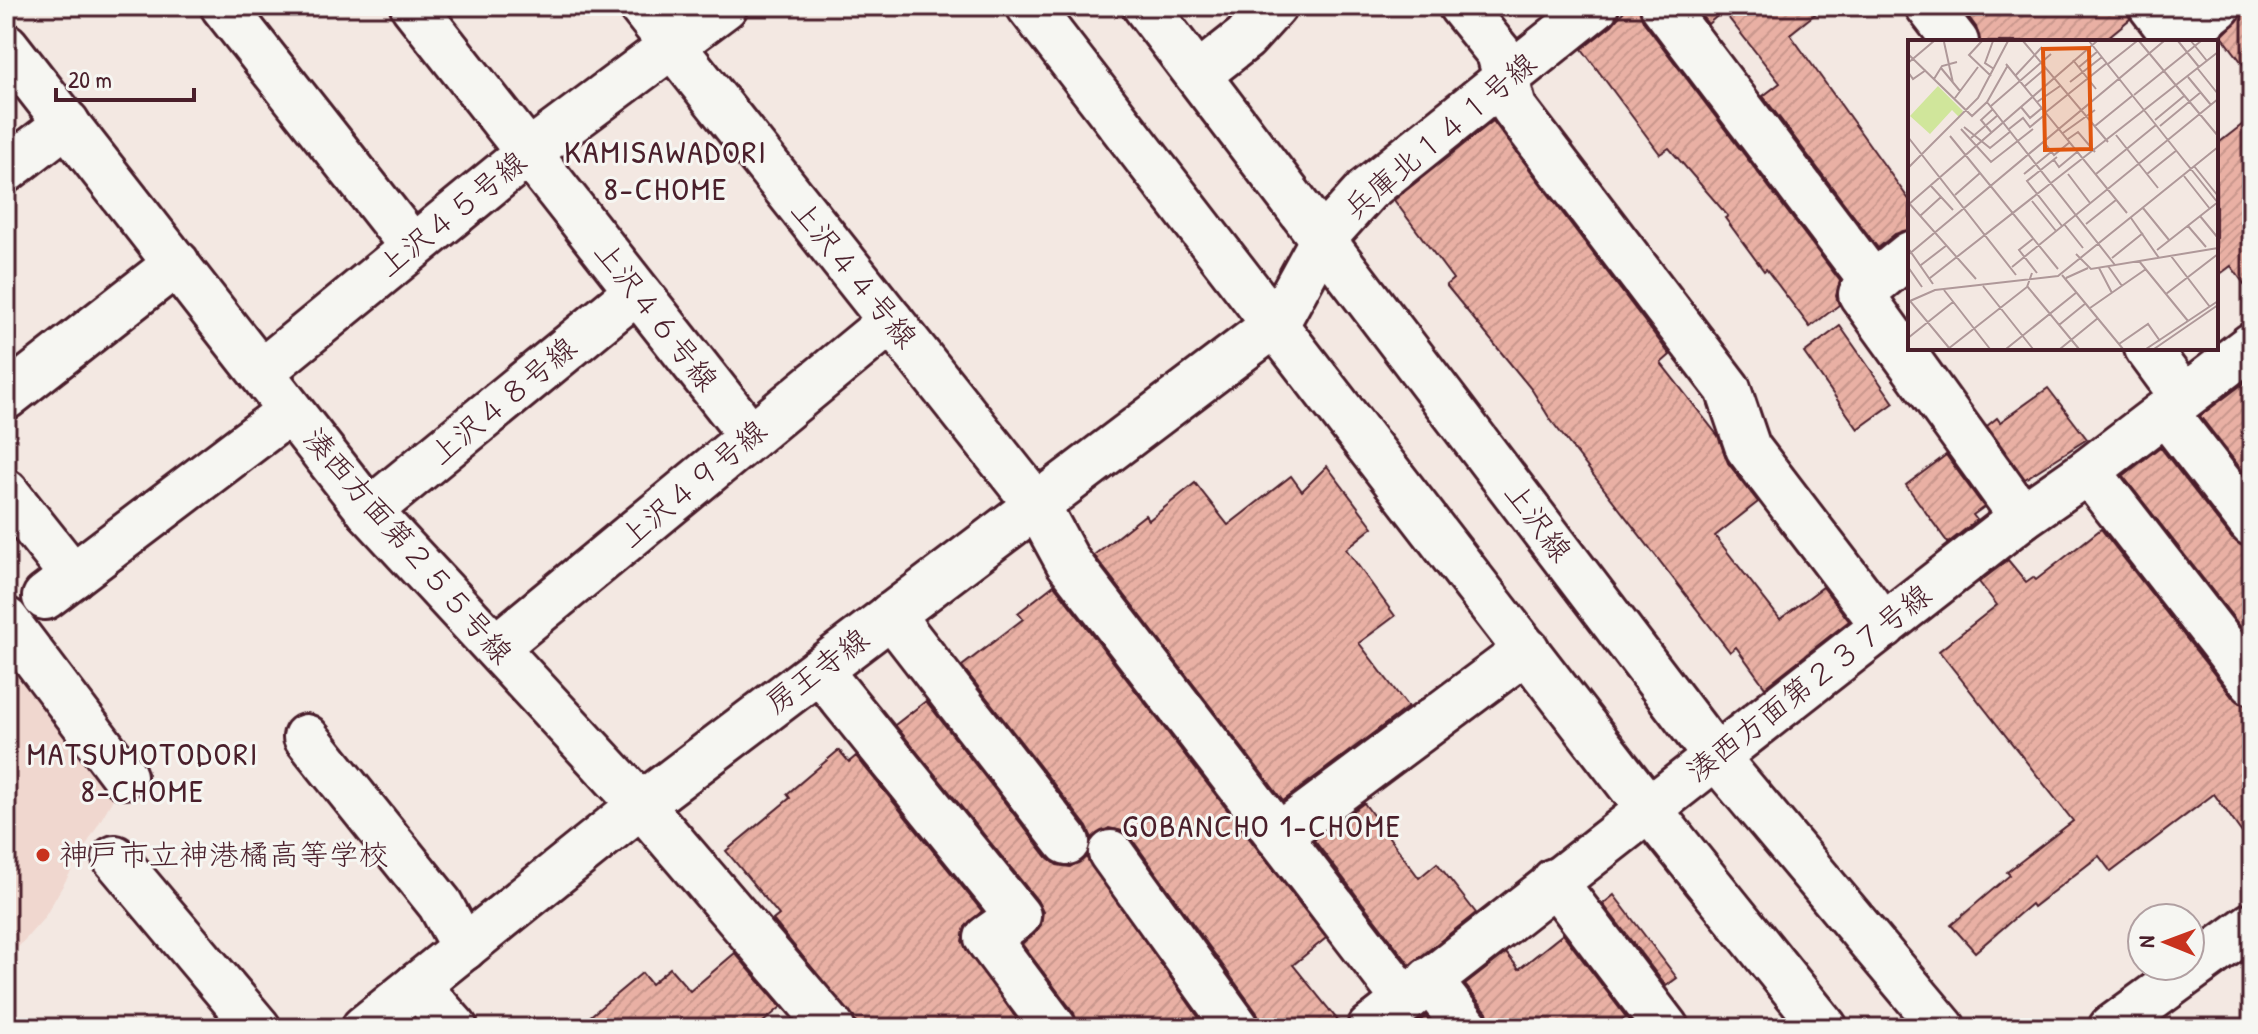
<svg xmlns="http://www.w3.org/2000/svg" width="2258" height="1034" font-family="'Patrick Hand','Klee One',sans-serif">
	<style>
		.built { fill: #f0d7cf }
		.building { fill: url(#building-hatch); stroke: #4a1f2b; stroke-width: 2 }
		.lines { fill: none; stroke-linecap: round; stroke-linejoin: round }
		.minor-casing { stroke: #4a1f2b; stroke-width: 50 }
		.major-casing { stroke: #4a1f2b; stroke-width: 50 }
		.minor { stroke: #f6f6f2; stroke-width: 44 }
		.major { stroke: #f6f6f2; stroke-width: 44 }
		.poi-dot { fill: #c8321e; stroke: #f6f6f2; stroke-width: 3 }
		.labels { text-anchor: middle; stroke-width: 6; stroke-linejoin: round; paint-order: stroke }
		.street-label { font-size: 30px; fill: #4a1f2b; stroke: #f6f6f2 }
		.poi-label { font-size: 30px; fill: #4a1f2b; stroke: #f6f6f2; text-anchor: start }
		.neighbourhood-label { font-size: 32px; letter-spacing: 2px; fill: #4a1f2b; stroke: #f6f6f2 }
		.inset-road { fill: none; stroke: #af9899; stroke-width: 2 }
		.view { fill: #e0560e; fill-opacity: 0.15; stroke: #e0560e; stroke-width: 4 }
		.inset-edge { fill: none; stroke: #4a1f2b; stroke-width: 4 }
	</style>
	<defs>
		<pattern id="building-hatch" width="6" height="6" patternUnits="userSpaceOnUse" patternTransform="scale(2)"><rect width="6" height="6" fill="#e9b0a4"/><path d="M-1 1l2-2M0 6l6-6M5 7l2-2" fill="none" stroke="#c9978d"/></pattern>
	</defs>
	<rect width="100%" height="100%" fill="#f3e8e2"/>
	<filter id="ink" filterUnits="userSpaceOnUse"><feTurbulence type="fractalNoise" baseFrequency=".0125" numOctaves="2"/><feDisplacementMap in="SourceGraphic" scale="16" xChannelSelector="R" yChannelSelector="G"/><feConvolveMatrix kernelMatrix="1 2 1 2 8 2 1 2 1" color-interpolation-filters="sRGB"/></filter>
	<g filter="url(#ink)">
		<polygon class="built" points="6,647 117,792 44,918 6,961"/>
		<g class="building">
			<polygon points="1628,6 1639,6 1643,21 1840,281 1836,296 1839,305 1810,327 1766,269 1764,271 1725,218 1728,216 1669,148 1660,154 1582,49 1612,25"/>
			<polygon points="1694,6 1825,6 1790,34 1910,201 1910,230 1895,234 1878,248 1763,96 1780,83 1723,11 1708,24"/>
			<polygon points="1973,6 2127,6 2130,19 2102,42 1980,42 1976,27 1965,12"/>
			<polygon points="2243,6 2252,6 2252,76 2222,36 2242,16"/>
			<polygon points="2252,117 2252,295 2231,266 2216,277 2216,145"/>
			<polygon points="1493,121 1670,355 1661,363 1718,436 1728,463 1758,502 1715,536 1780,619 1823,587 1849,621 1765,687 1736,647 1730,652 1550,419 1532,390 1446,285 1453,279 1394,200"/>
			<polygon points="1840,326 1894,403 1858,429 1804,353"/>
			<polygon points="2252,377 2252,483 2200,416"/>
			<polygon points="2048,388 2087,439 2025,479 1987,426 1997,418 2000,422"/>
			<polygon points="2160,447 2232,539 2252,548 2252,632 2247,635 2123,476"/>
			<polygon points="1946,455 1984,507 1973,515 1977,520 1948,543 1906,485"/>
			<polygon points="1327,466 1373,527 1346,549 1395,616 1359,643 1408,707 1283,801 1094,555 1145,515 1149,520 1195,483 1228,525 1291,476 1302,491"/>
			<polygon points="2101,529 2232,697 2252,706 2252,847 2214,794 2111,872 2099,856 2033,907 2031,904 1975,952 1951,925 2010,875 2007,872 2073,821 1939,651 1997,605 1979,582 2008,560 2026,582 2033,577 2036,580"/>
			<polygon points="1054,585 1326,938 1293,965 1344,1028 1262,1028 1257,1013 1131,838 1122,831 1109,828 1092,838 1087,827 962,666 1023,619 1018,613"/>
			<polygon points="926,701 1047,857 1057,865 1070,867 1086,857 1206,1028 1078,1028 1074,1013 1022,944 1041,925 1043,912 1037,900 895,725"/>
			<polygon points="839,750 849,762 856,756 982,911 965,927 962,941 1023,1028 861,1028 773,920 779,915 726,851 790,798 787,794"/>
			<polygon points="1364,803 1419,878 1437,863 1476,913 1410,965 1314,840"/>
			<polygon points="1614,895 1677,978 1666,986 1603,904"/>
			<polygon points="1563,934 1626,1017 1611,1028 1491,1028 1487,1012 1465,985 1506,953 1519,969"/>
			<polygon points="735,953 781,1007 756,1028 576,1028 642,973 651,984 670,968 690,991"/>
			<polygon points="1426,1016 1435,1028 1411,1028"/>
		</g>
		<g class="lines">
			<g class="minor-casing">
				<g id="minor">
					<polyline points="223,6 412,246"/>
					<polyline points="413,6 751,436"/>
					<polyline points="641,6 1037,505 1068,562 1405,1000"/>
					<polyline points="1461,6 1499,53 1514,108 1728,389 1748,448 1884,626"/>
					<polyline points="1663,6 1873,283"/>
					<polyline points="1928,6 1956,42"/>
					<polyline points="2151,6 2177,40"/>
					<polyline points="2174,42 2219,6"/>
					<polyline points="6,46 369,511 641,805 832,1028"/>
					<polyline points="1198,75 1245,38 1274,6"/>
					<polyline points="6,170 67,123"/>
					<polyline points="1910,254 1861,294 2022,517"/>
					<polyline points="2147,348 2183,397"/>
					<polyline points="261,372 528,153 725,6"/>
					<polyline points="6,397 177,263"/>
					<polyline points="2165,412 2252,524"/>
					<polyline points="2088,471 2252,682"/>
					<polyline points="6,492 73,576"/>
					<polyline points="369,511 636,292"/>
					<polyline points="45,597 290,411"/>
					<polyline points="891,615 1067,842"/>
					<polyline points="6,620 124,776"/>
					<polyline points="496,647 891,321"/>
					<polyline points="819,670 1018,916 987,938 1054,1028"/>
					<polyline points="306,737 440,904 464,948"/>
					<polyline points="1278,836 1527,650"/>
					<polyline points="1111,853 1237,1028"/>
					<polyline points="115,858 258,1028"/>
					<polyline points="1554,881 1666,1028"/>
					<polyline points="1429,980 1467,1028"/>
					<polyline points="417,985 455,1028"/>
					<polyline points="364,1028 641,805 1277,323 1323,239 1367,190 1596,6"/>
					<polyline points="1370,1028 2022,517 2088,471 2252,345"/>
					<polyline points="2111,1028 2252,925"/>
				</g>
			</g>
			<g class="major-casing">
				<g id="major">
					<polyline points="1029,6 1647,807 1825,1028"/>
					<polyline points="1145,6 1716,757 1943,1028"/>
				</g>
			</g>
			<use href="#minor" class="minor"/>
			<use href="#major" class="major"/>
		</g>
	</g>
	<circle class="poi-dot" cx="43" cy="855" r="8"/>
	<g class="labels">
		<g class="street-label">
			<text transform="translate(1440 136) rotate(-40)" y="10">兵庫北１４１号線</text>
			<text transform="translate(452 214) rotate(-39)" y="10">上沢４５号線</text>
			<text transform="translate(854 274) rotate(51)" y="10">上沢４４号線</text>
			<text transform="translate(656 316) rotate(52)" y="10">上沢４６号線</text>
			<text transform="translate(503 401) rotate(-40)" y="10">上沢４８号線</text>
			<text transform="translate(693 484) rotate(-40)" y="10">上沢４９号線</text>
			<text transform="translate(1538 522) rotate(53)" y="10">上沢線</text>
			<text transform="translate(408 546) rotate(49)" y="10">湊西方面第２５５号線</text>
			<text transform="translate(817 671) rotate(-37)" y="10">房王寺線</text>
			<text transform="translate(1809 683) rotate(-38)" y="10">湊西方面第２３７号線</text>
		</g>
		<g class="poi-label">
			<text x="59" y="865">神戸市立神港橘高等学校</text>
		</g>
		<g class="neighbourhood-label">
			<text x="666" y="163">KAMISAWADORI<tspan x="666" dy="37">8-CHOME</tspan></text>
			<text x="143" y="765">MATSUMOTODORI<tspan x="143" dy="37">8-CHOME</tspan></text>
			<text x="1262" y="837">GOBANCHO 1-CHOME</text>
		</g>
	</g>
	<g transform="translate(1908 40)">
		<rect width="310" height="310" fill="#f3e8e2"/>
		<path d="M30 46 55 71 51 77 44 70 22 94 2 76Z" fill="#d0e69b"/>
		<path class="inset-road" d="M74 1 61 15 83 36M85 1 77 23 86 29M115 1 200 102M181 1 310 163M231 1 310 96M270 1 291 27M283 1 299 21M36 2 45 43M0 14 64 76 79 62 100 25M165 20 188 49M0 23 26 1M98 24 219 173M200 24 229 1M171 27 190 11M33 28 52 51M290 29 310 54M0 32 5 39 18 30M108 35 134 7M280 37 303 65M26 39 34 26 49 22M162 42 194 17M117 46 138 28M226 55 293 1M47 58 70 27M79 62 207 225M129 62 152 46M83 66 143 14M113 67 122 78 134 68M138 72 199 23M247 80 276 56M187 86 224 56M252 86 293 52M56 87 82 108 103 91M53 89 83 122 125 89M101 89 115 78 122 87 139 73M84 93 73 80 85 69M155 93 187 70M208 95 250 148M42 96 150 229M0 97 108 235M63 98 90 75M160 99 170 92 187 112M135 101 146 115 162 102M149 117 119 141 154 186M146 120 151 127 169 112M286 126 310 156M0 128 70 58 100 1M116 134 143 112M160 134 182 163M188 134 248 85M239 134 269 110M276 136 302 169M23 146 45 170M47 155 72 133M124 161 148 191M0 162 68 239M0 165 189 1M235 168 261 200M12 176 33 157M292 176 310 198M223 178 251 218M156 184 175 208M178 184 208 160M280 186 298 207M126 198 111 210 129 233M0 208 25 244M249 210 310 162M168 214 183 229 310 208M0 215 256 1M263 216 302 267M204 218 235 193M231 221 280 281M13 225 39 205M200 226 214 246M0 227 14 247M104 227 310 59M191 228 204 253M154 235 215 309M22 238 310 12M158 238 180 228M75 246 125 309M119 246 171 309M36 250 82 309M258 254 310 214M182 268 238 229M151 285 178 263M0 298 45 262M211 304 240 284 252 301M40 309 119 247 124 233M42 309 2 261 27 250 150 236 310 107M98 309 169 252M152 309 190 278M238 309 310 261M246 309 310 265"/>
		<path class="view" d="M181 8 183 109 137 110 135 9Z"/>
		<rect width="310" height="310" class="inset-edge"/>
	</g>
	<rect width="2258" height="1034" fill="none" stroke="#f6f6f2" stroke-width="32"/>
	<rect x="16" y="16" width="2226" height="1002" fill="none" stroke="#4a1f2b" stroke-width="3" filter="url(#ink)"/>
	<g transform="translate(2166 942) rotate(271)"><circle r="38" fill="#f6f6f2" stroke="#b1a0a2" stroke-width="2"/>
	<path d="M0-6L14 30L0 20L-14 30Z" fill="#c8321e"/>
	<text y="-12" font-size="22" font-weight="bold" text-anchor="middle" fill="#4a1f2b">N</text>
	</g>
	<path d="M56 88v12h138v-12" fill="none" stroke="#4a1f2b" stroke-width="4"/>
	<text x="68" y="88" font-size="24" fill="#4a1f2b" stroke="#f6f6f2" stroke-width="6" paint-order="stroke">20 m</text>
</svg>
